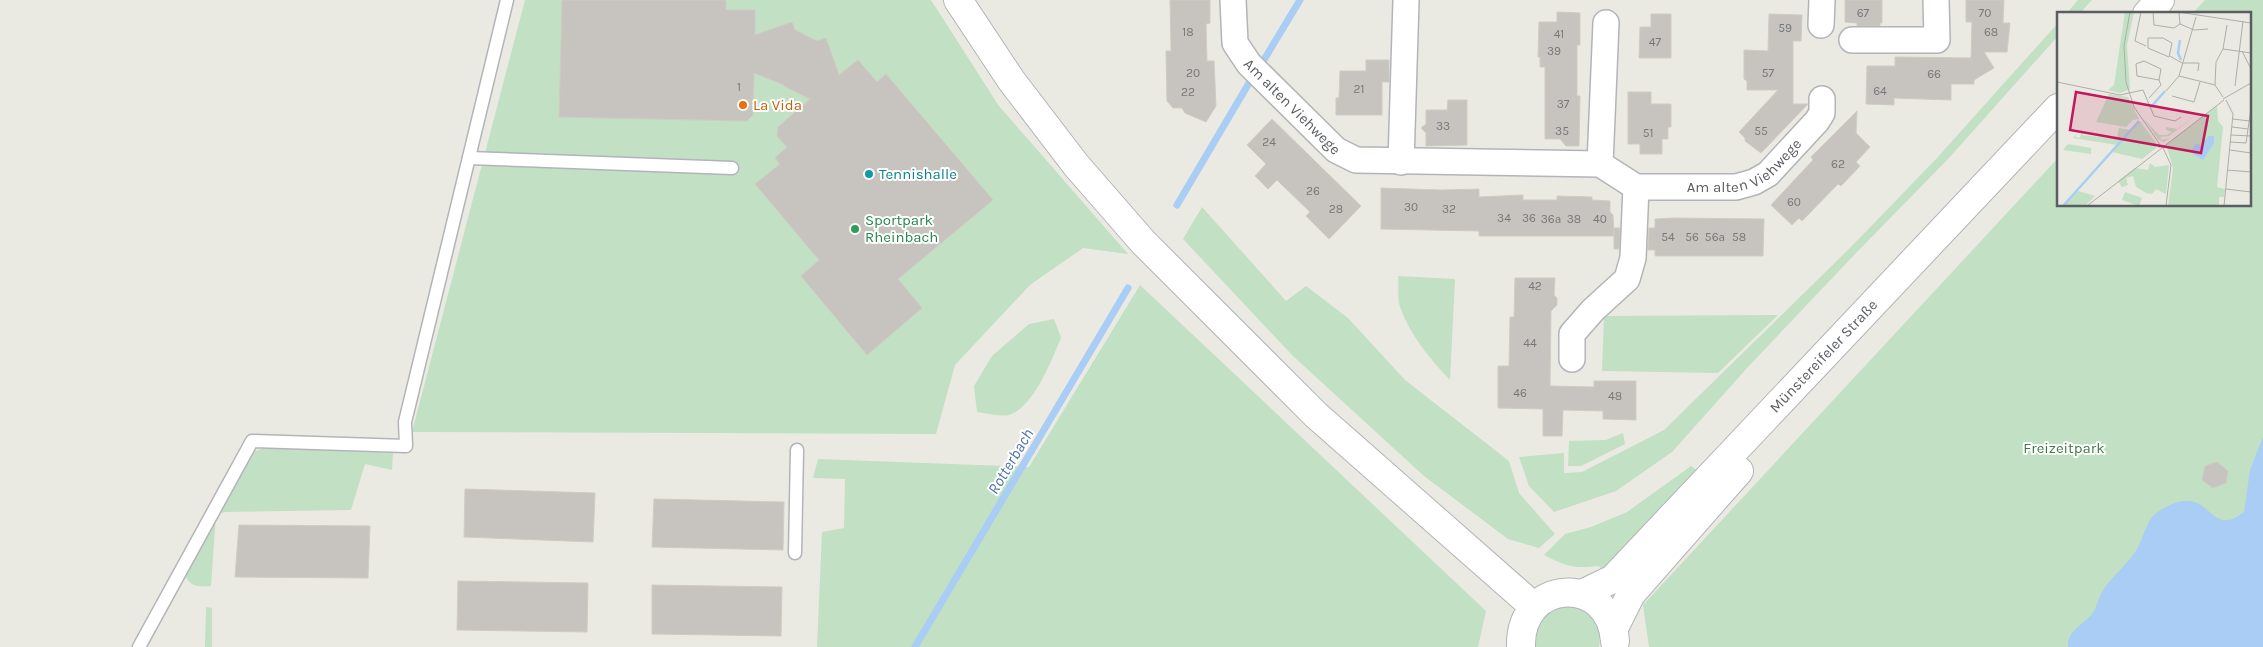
<svg xmlns="http://www.w3.org/2000/svg" width="2263" height="647" font-family="Karla,sans-serif">
	<style>
		.green { fill: #c1e0c4 }
		.water { fill: #a9cdf4 }
		.lines { fill: none; stroke-linecap: round; stroke-linejoin: round }
		.stream { stroke: #a9cdf4; stroke-width: 7 }
		.building { fill: #c7c4bf; stroke: #cfccc1 }
		.lane-casing { stroke: #b2b4b8; stroke-width: 15 }
		.street-casing { stroke: #b2b4b8; stroke-width: 28 }
		.secondary-casing { stroke: #b1b4b8; stroke-width: 30 }
		.lane { stroke: #fff; stroke-width: 12 }
		.street { stroke: #fff; stroke-width: 25 }
		.secondary { stroke: #fff; stroke-width: 28 }
		.food-dot { fill: #e8710a; stroke: #fff; stroke-width: 2 }
		.culture-dot { fill: #0f9aa8; stroke: #fff; stroke-width: 2 }
		.leisure-dot { fill: #2e9e5b; stroke: #fff; stroke-width: 2 }
		.labels { text-anchor: middle; stroke-width: 4; stroke-linejoin: round; paint-order: stroke }
		.number-label { font-size: 12px; fill: #757778 }
		.food-label { font-size: 15px; fill: #c56008; stroke: #fff; text-anchor: start }
		.street-label { font-size: 15px; fill: #5a5d61; stroke: #fff }
		.culture-label { font-size: 15px; fill: #0d838f; stroke: #fff; text-anchor: start }
		.leisure-label { font-size: 15px; fill: #27864d; stroke: #fff; text-anchor: start }
		.park-label { font-size: 15px; fill: #3e7c46; stroke: #fff }
		.water-label { font-size: 16px; font-style: italic; fill: #4d73ab; stroke: #fff }
		.inset-river { fill: none; stroke: #a9cdf4; stroke-width: 2.5 }
		.inset-road { fill: none; stroke: #adaeaa; stroke-width: 1 }
		.view { fill: #c2185b; fill-opacity: 0.15; stroke: #c2185b; stroke-width: 2.5 }
		.inset-edge { fill: none; stroke: #5a5d61; stroke-width: 2.5 }
	</style>
	<rect width="100%" height="100%" fill="#ebeae2"/>
	<g class="green">
		<polygon points="525,0 931,0 999,106 1128,254 1083,248 1030,285 955,365 936,434 412,432"/>
		<polygon points="2078,0 2092,0 2079,14 2066,14"/>
		<polygon points="2205,0 2263,0 2263,647 1649,647 1643,605 2058,158 2058,205 2249,205 2249,14 2192,14"/>
		<polygon points="2058,23 2058,36 1949,158 1857,252 1748,367 1672,452 1616,491 1554,512 1529,486 1519,457 1564,453 1564,473 1582,472 1664,430 1850,248 1936,159"/>
		<polygon points="1202,207 1286,301 1306,286 1348,318 1405,380 1509,461 1519,493 1555,534 1539,548 1508,539 1424,476 1293,356 1183,239"/>
		<path d="M1398 276 1455 279 1450 380C1430 359 1410 335 1400 307 1397 298 1399 285 1398 276Z"/>
		<polygon points="1140,285 1486,611 1478,647 817,647 822,532 844,528 845,479 813,478 818,459 1029,467"/>
		<polygon points="1778,315 1718,373 1602,371 1604,316"/>
		<path d="M1054 319 1061 338C1051 361 1034 407 1009 415 1001 417 986 413 977 412L974 386 992 356 1029 324Z"/>
		<polygon points="1623,433 1625,444 1581,466 1568,466 1569,441 1606,440"/>
		<path d="M264 448 393 453 392 470 365 464 351 510 226 512 216 514 211 586C199 587 190 587 185 575L216 514 253 452Z"/>
		<path d="M1691 466 1703 475 1612 575 1598 566C1574 569 1566 566 1544 555L1565 534 1591 527 1627 512Z"/>
		<path d="M1573 604C1592 615 1603 622 1599 647H1531L1540 613Z"/>
		<polygon points="206,607 212,608 212,647 205,647"/>
	</g>
	<path class="water" d="M2263 437V647H2068C2067 631 2083 625 2092 614 2096 609 2098 600 2101 594 2110 577 2128 565 2137 549 2143 539 2146 523 2154 515 2158 511 2166 507 2170 505 2211 486 2209 540 2244 512L2250 470Z"/>
	<g class="lines">
		<g class="stream">
			<polyline points="1262,63 1300,0"/>
			<polyline points="1177,205 1249,83"/>
			<polyline points="915,647 1128,288"/>
		</g>
	</g>
	<g class="building">
		<polygon points="562,0 726,0 726,10 755,10 755,35 792,22 795,30 817,41 826,38 839,75 858,60 877,82 886,74 993,200 898,279 922,308 867,355 801,276 819,260 755,184 780,164 775,158 787,147 777,136 778,127 810,99 784,86 784,85 754,73 753,115 747,121 559,117"/>
		<polygon points="1170,0 1210,0 1210,23 1206,24 1207,61 1214,61 1216,106 1206,122 1185,113 1182,108 1173,108 1167,101 1166,51 1171,51"/>
		<polygon points="1845,0 1882,0 1882,23 1880,23 1880,26 1857,26 1857,23 1845,22"/>
		<polygon points="1966,0 2004,0 2003,23 2010,23 2007,52 1984,52 1994,68 1974,80 1974,84 1951,84 1951,100 1894,98 1894,105 1866,104 1867,66 1895,66 1895,57 1971,58 1972,22 1966,22"/>
		<polygon points="1557,12 1580,13 1580,45 1577,45 1577,96 1580,96 1579,146 1566,146 1560,139 1545,139 1545,67 1540,67 1540,57 1538,57 1539,22 1557,22"/>
		<polygon points="1651,14 1671,14 1671,58 1639,58 1640,27 1651,27"/>
		<polygon points="1769,14 1802,15 1801,41 1793,41 1793,104 1808,104 1761,153 1745,141 1745,138 1739,132 1778,90 1747,90 1747,81 1744,79 1744,50 1768,51"/>
		<polygon points="1366,60 1389,60 1389,82 1382,82 1382,115 1336,115 1336,98 1339,98 1340,71 1366,71"/>
		<polygon points="1628,92 1651,92 1651,104 1671,104 1671,127 1668,127 1668,139 1662,139 1662,154 1640,154 1640,144 1628,144"/>
		<polygon points="1448,100 1467,100 1467,145 1426,146 1426,133 1421,128 1426,124 1426,110 1447,110"/>
		<polygon points="1857,111 1856,133 1870,147 1856,162 1860,166 1841,186 1838,184 1802,221 1799,218 1792,225 1771,205 1813,160 1811,157"/>
		<polygon points="1272,119 1361,206 1329,239 1306,216 1310,212 1277,180 1268,189 1255,176 1266,164 1247,145"/>
		<polygon points="1381,188 1441,190 1479,189 1479,197 1523,195 1523,200 1557,200 1557,196 1592,197 1592,200 1610,201 1610,212 1613,215 1614,236 1479,236 1479,231 1381,229"/>
		<polygon points="1674,218 1764,219 1763,256 1655,256 1655,250 1648,250 1649,228 1655,228 1655,219"/>
		<polygon points="1614,228 1620,228 1619,249 1614,249"/>
		<polygon points="1515,278 1555,278 1554,295 1557,298 1557,305 1551,311 1550,386 1594,387 1594,381 1636,381 1636,420 1603,419 1603,411 1563,410 1562,436 1543,436 1543,409 1498,408 1498,366 1509,366 1510,317 1514,317"/>
		<polygon points="2217,462 2228,471 2226,483 2213,488 2202,480 2205,466"/>
		<polygon points="465,489 595,493 593,542 464,537"/>
		<polygon points="654,499 784,502 783,550 652,547"/>
		<polygon points="239,525 370,526 368,578 235,577"/>
		<polygon points="458,581 588,583 587,632 457,630"/>
		<polygon points="652,585 782,587 781,636 652,634"/>
	</g>
	<g class="lines">
		<g class="lane-casing">
			<g id="lane">
				<polyline points="469,158 732,168"/>
				<polyline points="795,553 797,450"/>
				<polyline points="139,647 252,441 406,446 405,422 507,0"/>
			</g>
		</g>
		<g class="street-casing">
			<g id="street">
				<path id="s1" d="M1233 0 1235 43 1249 64 1336 150 1356 160 1600 164 1636 187H1736L1754 182 1768 174 1817 121 1822 113V99"/>
				<polyline points="1821,25 1822,0"/>
				<polyline points="1852,40 1937,40 1936,0"/>
				<polyline points="1401,162 1406,1"/>
				<polyline points="1600,164 1606,23"/>
				<polyline points="1572,359 1572,334 1593,310 1627,279 1633,258 1636,187"/>
			</g>
		</g>
		<g class="secondary-casing">
			<g id="secondary">
				<polyline points="958,0 1011,80 1076,165 1143,242 1316,415 1533,606"/>
				<polyline points="2147,14 2160,0"/>
				<path id="s2" d="M1582 594 1613 579 2058 108"/>
				<polyline points="1614,628 1631,594 1739,471"/>
				<path d="M1521 647C1519 578 1610 573 1615 641"/>
			</g>
		</g>
		<use href="#lane" class="lane"/>
		<use href="#street" class="street"/>
		<use href="#secondary" class="secondary"/>
	</g>
	<circle class="food-dot" cx="743" cy="105" r="5"/>
	<circle class="culture-dot" cx="869" cy="174" r="5"/>
	<circle class="leisure-dot" cx="855" cy="229" r="5"/>
	<g class="labels">
		<g class="number-label">
			<text x="1863" y="17">67</text>
			<text x="1985" y="17">70</text>
			<text x="1785" y="32">59</text>
			<text x="1188" y="36">18</text>
			<text x="1991" y="36">68</text>
			<text x="1559" y="38">41</text>
			<text x="1655" y="46">47</text>
			<text x="1554" y="55">39</text>
			<text x="1193" y="77">20</text>
			<text x="1768" y="77">57</text>
			<text x="1934" y="78">66</text>
			<text x="739" y="91">1</text>
			<text x="1359" y="93">21</text>
			<text x="1880" y="95">64</text>
			<text x="1188" y="96">22</text>
			<text x="1563" y="108">37</text>
			<text x="1443" y="130">33</text>
			<text x="1562" y="135">35</text>
			<text x="1761" y="135">55</text>
			<text x="1648" y="137">51</text>
			<text x="1269" y="146">24</text>
			<text x="1838" y="168">62</text>
			<text x="1313" y="195">26</text>
			<text x="1794" y="206">60</text>
			<text x="1411" y="211">30</text>
			<text x="1336" y="213">28</text>
			<text x="1449" y="213">32</text>
			<text x="1504" y="222">34</text>
			<text x="1529" y="222">36</text>
			<text x="1551" y="223">36a</text>
			<text x="1574" y="223">38</text>
			<text x="1600" y="223">40</text>
			<text x="1668" y="241">54</text>
			<text x="1692" y="241">56</text>
			<text x="1715" y="241">56a</text>
			<text x="1739" y="241">58</text>
			<text x="1535" y="290">42</text>
			<text x="1530" y="347">44</text>
			<text x="1520" y="397">46</text>
			<text x="1615" y="400">48</text>
		</g>
		<g class="food-label">
			<text x="753" y="110">La Vida</text>
		</g>
		<g class="street-label">
			<text dy="5" stroke="none"><textPath href="#s1" startOffset="129">Am alten Viehwege</textPath></text>
			<text dy="5" stroke="none"><textPath href="#s1" startOffset="615">Am alten Viehwege</textPath></text>
			<text dy="5" stroke="none"><textPath href="#s2" startOffset="341">Münstereifeler Straße</textPath></text>
		</g>
		<g class="culture-label">
			<text x="879" y="179">Tennishalle</text>
		</g>
		<g class="leisure-label">
			<text x="865" y="225">Sportpark<tspan x="865" dy="17">Rheinbach</tspan></text>
		</g>
		<g class="park-label">
			<text x="2064" y="453">Freizeitpark</text>
		</g>
		<g class="water-label">
			<text transform="translate(1010 461) rotate(-59)" y="6">Rotterbach</text>
		</g>
	</g>
	<g transform="translate(2057 12)">
		<rect width="194" height="194" fill="#ebeae2"/>
		<path d="M68 0H77L70 33 73 77 63 81 51 78 57 73ZM52 82 71 85 82 107 76 108 69 115 39 110ZM160 94 161 109 166 115 160 175 168 177 167 185H162V194H111L116 156 109 132ZM143 100 112 124 103 125 105 128 113 126 107 130 101 127 86 106 102 123H110L115 120 109 118V115L120 117ZM83 109 99 131V136L85 147 55 140 60 133 16 126 20 121 18 125 23 126 25 118V123L60 127 62 116 74 118ZM11 132 34 136V142L6 138ZM93 151 98 155 112 153 109 182 99 177 95 182 89 181 79 175 76 164 69 166 71 173 65 175 61 169 78 156 91 158ZM21 179 38 184 28 194H7ZM68 180 85 186 82 194 65 188Z" fill="#c1e0c4"/>
		<path d="M152 124H157V131L146 148 133 140 139 132 144 133Z" fill="#a9cdf4"/>
		<path class="inset-river" d="M123 28 121 41 124 48M94 95 108 79M6 194 82 109"/>
		<path class="inset-road" d="M73 0 67 34 69 70 77 95 102 131V136M84 0 78 29 89 34M96 0 97 13 117 16 123 12 122 1M121 0 194 11M123 12 137 18 151 17M91 26H106L115 31 112 45 91 36ZM166 37 194 41M185 39 194 57M113 44 125 51H142L141 59M87 49 104 57 102 68 80 64 79 52ZM122 64 158 73 166 85M0 70 63 83 86 78M158 73 159 50 166 37 170 13M178 74 186 9M86 78 97 104 118 109 124 105M109 79 122 64 139 5M115 84 137 90 143 70M92 86 104 73 102 68M166 87 194 71M175 107 193 109M175 115 191 117M174 123 194 124M173 130 189 131 194 96M106 136 114 153 109 194M173 138 194 141M170 158 194 160M169 177 194 180M30 194 167 88M167 194 176 102 169 88"/>
		<path class="view" d="M19 80 151 104 144 141 13 118Z"/>
		<rect width="194" height="194" class="inset-edge"/>
	</g>
</svg>
